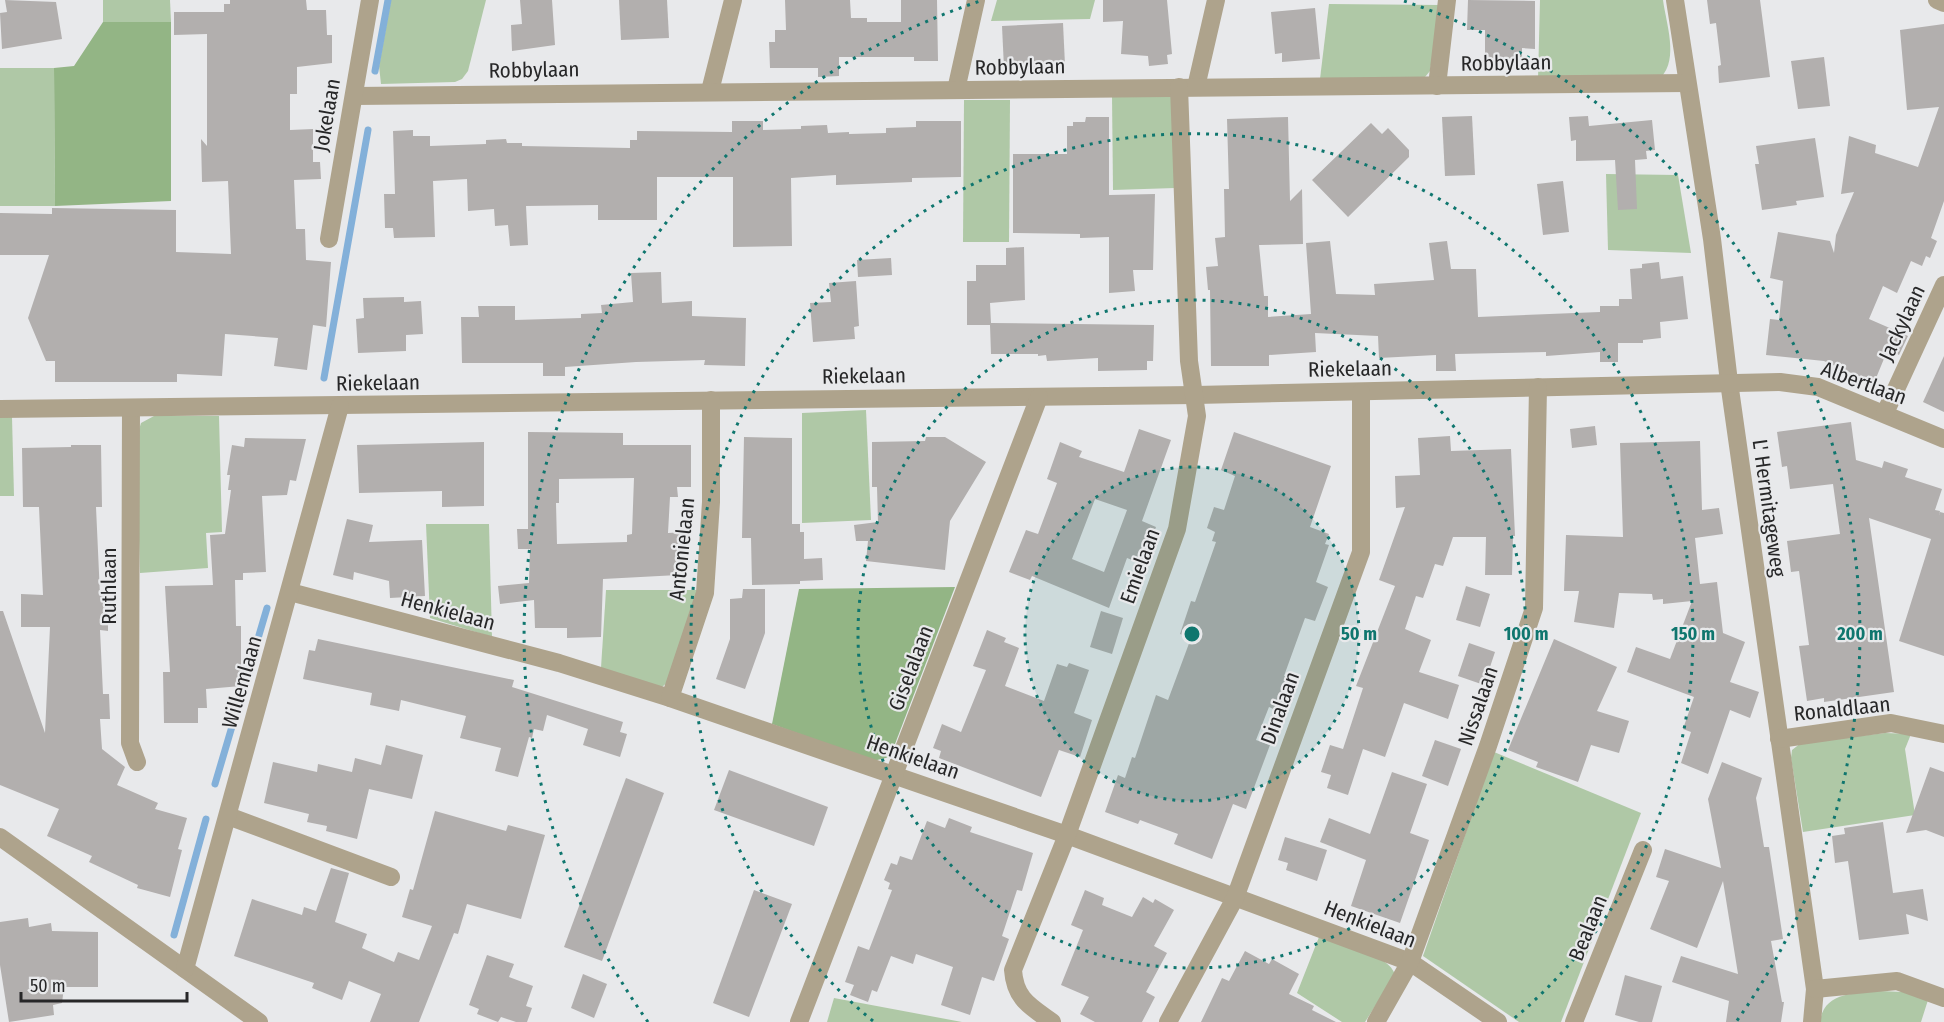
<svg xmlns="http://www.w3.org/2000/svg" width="1944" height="1022" font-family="'Fira Sans Condensed',sans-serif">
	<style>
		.green { fill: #afc8a6 }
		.forest { fill: #93b585 }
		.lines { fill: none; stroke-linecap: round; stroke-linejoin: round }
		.stream { stroke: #83b0d9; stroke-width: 7 }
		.building { fill: #b2afae; fill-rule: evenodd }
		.minor { stroke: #aea38c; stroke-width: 18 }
		.ring { fill: none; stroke: #0f766e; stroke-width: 3; stroke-dasharray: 3 6 }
		.labels { text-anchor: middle; stroke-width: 4.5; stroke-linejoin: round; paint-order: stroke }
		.street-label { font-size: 21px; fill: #272728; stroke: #e8e9eb }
		.centre { fill: #0f766e; stroke: #e8e9eb; stroke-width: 3 }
		.ring-label { font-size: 18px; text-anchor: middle; font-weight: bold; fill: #0f766e; stroke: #e8e9eb; stroke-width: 4.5; stroke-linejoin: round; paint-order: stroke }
	</style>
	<rect width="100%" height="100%" fill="#e8e9eb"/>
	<g class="green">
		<polygon points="103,0 170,0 171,22 103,22"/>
		<polygon points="391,0 486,0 468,71 462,79 455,82 381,84 379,66"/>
		<polygon points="997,0 1095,0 1090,19 991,21"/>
		<path d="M1540 0H1663C1666 23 1679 59 1661 77L1538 79Z"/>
		<polygon points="1329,4 1440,5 1430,71 1425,77 1320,79"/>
		<polygon points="0,68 54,68 55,206 0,206"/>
		<polygon points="1112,96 1171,97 1175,188 1113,190"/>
		<polygon points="964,100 1010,100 1009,242 963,242"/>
		<polygon points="1606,174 1678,175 1691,253 1608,250"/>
		<polygon points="866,410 871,520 802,523 802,413"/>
		<polygon points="154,416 219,416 222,532 206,533 208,568 140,573 136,440 141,423"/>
		<polygon points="0,417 12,417 14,496 0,496"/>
		<polygon points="426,524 489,524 492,637 430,618"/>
		<polygon points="606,590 698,590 670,680 662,687 601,668"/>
		<polygon points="1885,733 1911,734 1905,749 1915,815 1803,832 1791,758 1792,750 1801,743"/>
		<polygon points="1494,752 1641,813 1561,1022 1519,1022 1423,956"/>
		<path d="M1319 937C1338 943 1390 954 1395 975L1365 1022H1342L1297 993Z"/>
		<path d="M1880 991 1903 992 1928 1000 1921 1022H1820C1824 991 1855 994 1880 991Z"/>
		<polygon points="834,998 962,1022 827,1022"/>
	</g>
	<g class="forest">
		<polygon points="103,22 171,22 171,201 55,206 54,68 74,66"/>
		<polygon points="955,587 890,757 873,761 772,724 799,589"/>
	</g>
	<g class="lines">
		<g class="stream">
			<polyline points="375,71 388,0"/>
			<polyline points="324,378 368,130"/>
			<polyline points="215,784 267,608"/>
			<polyline points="174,935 206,819"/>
		</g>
	</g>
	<g class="building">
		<polygon points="5,0 56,2 62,39 2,49 0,13 7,12"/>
		<polygon points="230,0 306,0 307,10 326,10 327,35 332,35 332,63 297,67 297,94 290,94 290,130 313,129 313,162 320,162 321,179 294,180 296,229 305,229 306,260 331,262 326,327 313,325 307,370 274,366 278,338 225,334 222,376 177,374 177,382 55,382 55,361 46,361 28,318 49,255 0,255 0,213 52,214 52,208 176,210 176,252 231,254 228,181 202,182 201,139 207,146 207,34 174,35 174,12 224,12 224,4 230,4"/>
		<polygon points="520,0 552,0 555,45 512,51 511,25 522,24"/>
		<polygon points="619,0 667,0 669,38 621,40"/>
		<polygon points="785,0 850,0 851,18 867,18 867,22 901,22 901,0 937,0 938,61 914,61 914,57 839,57 839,76 818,77 818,68 770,68 769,42 775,42 775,30 786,30"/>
		<polygon points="1103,0 1167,0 1172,54 1167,55 1168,64 1149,66 1148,56 1121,54 1123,21 1103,22"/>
		<polygon points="1468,0 1535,1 1535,49 1522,48 1522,59 1485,58 1485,30 1467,30"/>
		<polygon points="1707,0 1760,0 1770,77 1719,83 1718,66 1721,65 1716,23 1710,24"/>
		<polygon points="1315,8 1320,59 1282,62 1282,53 1275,54 1271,12"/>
		<polygon points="1063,23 1065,65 1004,68 1002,26"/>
		<polygon points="1944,24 1944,201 1931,238 1937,241 1930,258 1926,256 1922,266 1911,261 1897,293 1883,286 1869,319 1908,336 1899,355 1888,349 1874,383 1824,361 1766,355 1770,319 1779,320 1783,281 1770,278 1778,232 1830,241 1834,253 1836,235 1854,192 1841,194 1849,136 1876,145 1875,153 1918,167 1939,107 1907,110 1900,30"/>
		<polygon points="1824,57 1830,106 1798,109 1791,61"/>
		<polygon points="1472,116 1475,175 1445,176 1442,117"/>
		<polygon points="1588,116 1589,126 1652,120 1655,150 1646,151 1647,159 1635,160 1637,209 1618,210 1615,160 1576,161 1576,140 1571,141 1569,117"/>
		<polygon points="1086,117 1109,117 1109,195 1155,194 1153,270 1133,270 1135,291 1109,293 1109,237 1080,238 1080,234 1013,233 1013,154 1067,154 1067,126 1073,126 1073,122 1085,122"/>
		<polygon points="1288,117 1290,201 1302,189 1303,244 1259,245 1264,296 1268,296 1268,317 1311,314 1306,243 1330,241 1336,294 1375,295 1374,284 1434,280 1429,243 1447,241 1451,269 1476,269 1478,317 1600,312 1600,306 1619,306 1619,299 1632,299 1630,269 1642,268 1642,264 1659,262 1661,279 1683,276 1688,319 1660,322 1661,338 1643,340 1643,343 1618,343 1618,362 1600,362 1600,352 1546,356 1546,352 1455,354 1456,371 1436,371 1436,355 1379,358 1378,336 1315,333 1316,352 1269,355 1269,366 1211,366 1210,290 1208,290 1206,267 1218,266 1215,238 1225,237 1224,189 1229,189 1227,119"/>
		<polygon points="732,121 763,121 763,130 801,129 801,126 827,125 828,133 849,132 849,134 886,133 886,128 916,127 916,121 961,121 961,177 912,178 912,182 836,185 836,175 791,178 792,246 733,247 733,177 657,177 657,220 598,220 598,205 526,206 528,245 510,246 508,225 495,226 494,209 468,211 467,179 433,181 435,237 394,238 393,228 385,228 384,194 395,194 393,131 413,130 413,136 430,136 430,146 486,144 486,140 506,139 507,143 522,143 522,146 630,148 630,140 637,140 637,131 732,132"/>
		<polygon points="1371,123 1382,134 1388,128 1409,150 1409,157 1348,217 1312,180"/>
		<polygon points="1815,138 1824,197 1796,201 1797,205 1762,210 1755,164 1759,164 1756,146"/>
		<polygon points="1563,181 1569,232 1543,235 1537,184"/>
		<polygon points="1024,247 1025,300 990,303 991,323 1154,325 1153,361 1147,361 1147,370 1098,371 1098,358 1047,361 1046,355 1038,356 1038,354 991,354 990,325 967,325 967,281 976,281 976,265 1006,265 1006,248"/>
		<polygon points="891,258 892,275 858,277 857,260"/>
		<polygon points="661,272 662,303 692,301 692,316 746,318 745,366 704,365 705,360 636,362 565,367 565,376 543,376 543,363 462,363 461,317 479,317 478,306 515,306 515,320 581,318 581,314 602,313 601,305 633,302 631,273"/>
		<polygon points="856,281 859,326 854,327 855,339 813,342 810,303 831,302 829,283"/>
		<polygon points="404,297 404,302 421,301 423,334 406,335 406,351 358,353 356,319 364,318 363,298"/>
		<polygon points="1944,356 1944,412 1923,402"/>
		<polygon points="1851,422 1856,460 1882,468 1884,461 1908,469 1905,477 1942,489 1935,510 1940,511 1939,515 1940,512 1944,513 1944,656 1899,641 1931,539 1869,518 1894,692 1824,702 1824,698 1807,701 1799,646 1809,645 1799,571 1791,572 1787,541 1840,534 1833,484 1790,489 1787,466 1782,467 1777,432"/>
		<polygon points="1595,426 1597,445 1572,448 1570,429"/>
		<path d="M1139 429 1171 440 1142 521 1156 527 1142 564 1127 558 1109 608 1032 576 1030 580 1009 572 1026 530 1038 534 1057 483 1047 479 1060 442 1082 451 1079 457 1124 472ZM1095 499 1127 510 1104 572 1072 559Z"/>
		<path d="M528 432 623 433V445H691V487H677L678 497H670L668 533 685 532 686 564H677L678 575 603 579 601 637 567 638V628H535L534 600 500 604 498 586 529 583 530 549H518L517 529H528ZM634 478 632 534 627 535V542L557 544 556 503H559V479Z"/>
		<polygon points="1234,432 1331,466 1310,527 1329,534 1325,544 1329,545 1316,582 1328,587 1315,621 1305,618 1284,676 1292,679 1280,712 1269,707 1256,740 1270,745 1246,809 1233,804 1212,859 1174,844 1178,834 1140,820 1138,824 1105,812 1118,775 1125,778 1132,757 1135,758 1156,695 1168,700 1191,638 1180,634 1191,601 1195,602 1216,542 1212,541 1215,532 1207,528 1214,507 1224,510 1235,476 1221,470"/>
		<polygon points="1450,436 1451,451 1511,449 1515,536 1513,536 1512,575 1485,575 1486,537 1453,537 1443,566 1435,564 1423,598 1416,596 1405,629 1431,640 1419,672 1459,685 1448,719 1404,703 1385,757 1363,749 1348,795 1327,788 1331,775 1321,772 1330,745 1343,749 1363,688 1356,686 1395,586 1379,580 1405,507 1396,508 1395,476 1420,475 1418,438"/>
		<polygon points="744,437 792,438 792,524 800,524 800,532 804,532 804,559 822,558 823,580 800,581 800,584 752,585 751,538 742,538"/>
		<polygon points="926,437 945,437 986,462 950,521 945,570 866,561 868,541 856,541 854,525 878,522 877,487 872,487 872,442 925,441"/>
		<polygon points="245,438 306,439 296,481 290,480 287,495 262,496 266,572 243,573 243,580 235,580 236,626 241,626 241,686 206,689 207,708 198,708 198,723 164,723 163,672 170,672 165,586 213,585 210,535 225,534 231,490 228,490 230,475 227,475 232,445 244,447"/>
		<polygon points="1700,441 1702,510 1719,508 1723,534 1695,538 1700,584 1717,582 1723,633 1745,642 1730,682 1759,692 1750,718 1730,710 1708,774 1681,763 1691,732 1683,729 1694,697 1627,672 1636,647 1670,659 1692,601 1663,604 1663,599 1653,600 1652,594 1619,593 1614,628 1574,622 1579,591 1564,591 1566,535 1623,537 1620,443"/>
		<polygon points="484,442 484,506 442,507 442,491 359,493 357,445"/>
		<polygon points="71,445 101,445 102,507 96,507 100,595 108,595 108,631 100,630 103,694 109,694 110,719 100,719 102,749 125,767 117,785 158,803 155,809 187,818 178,849 182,850 170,897 137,888 138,885 89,862 92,856 47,836 59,809 0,785 0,611 3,611 45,733 50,627 21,627 21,594 43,595 39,507 23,507 22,448 71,447"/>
		<polygon points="347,519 373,525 369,542 422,540 425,596 390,598 389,581 354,572 353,580 333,575"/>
		<polygon points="1466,586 1490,594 1480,627 1456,620"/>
		<polygon points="743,589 765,589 765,633 745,689 716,679 730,639 730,599 742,598"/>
		<polygon points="1101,611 1123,618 1112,654 1090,647"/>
		<polygon points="987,630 1006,638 1004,642 1019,648 1005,686 1044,701 1057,664 1067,667 1069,663 1089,670 1074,713 1092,720 1080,757 1059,750 1041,797 939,758 941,751 933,748 942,724 961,732 986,670 973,666"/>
		<polygon points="318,639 514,680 512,687 623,722 620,732 627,734 620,757 583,745 588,729 547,715 543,731 534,729 532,738 529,737 518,777 495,771 501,748 460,738 466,716 401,700 399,711 370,705 372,693 303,679 309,650 315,651"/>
		<polygon points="1554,639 1617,667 1597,711 1629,721 1619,753 1591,745 1578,782 1536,767 1538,762 1508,750"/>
		<polygon points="1469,643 1495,652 1484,685 1458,676"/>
		<polygon points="1435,740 1461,749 1448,786 1422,776"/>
		<polygon points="386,745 423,755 412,799 369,789 357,839 326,831 327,826 307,822 309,814 264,803 273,762 317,772 318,764 352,772 355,758 381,765"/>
		<polygon points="1722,762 1762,778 1756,798 1764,847 1769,847 1783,939 1771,941 1782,1002 1784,1002 1781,1022 1726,1022 1729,1001 1672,982 1681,956 1738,974 1723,881 1697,948 1650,929 1669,881 1656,877 1665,849 1721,868 1708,799"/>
		<polygon points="1930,767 1944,772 1944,837 1926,830 1906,833"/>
		<polygon points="729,770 828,807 814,846 714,810"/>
		<polygon points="1392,772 1427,784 1410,833 1429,840 1400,923 1351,906 1366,860 1320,842 1329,818 1370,834"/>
		<polygon points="626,778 664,793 602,961 564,947"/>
		<polygon points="435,811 506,831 508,825 545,835 521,919 467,904 458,934 454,933 419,1022 370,1022 381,994 349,981 342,1000 312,988 314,983 234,956 252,899 302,915 304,907 316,911 331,868 349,873 335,922 367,934 362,948 394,962 398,952 419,960 432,926 402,917 410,889 413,890"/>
		<polygon points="949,818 972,827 970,832 1033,853 1022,891 1017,890 1002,936 1009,939 994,981 982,977 970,1015 941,1005 953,967 916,954 913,964 891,956 877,992 872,990 868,1002 850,995 854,985 845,982 858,946 869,950 892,890 888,889 890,883 884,880 891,863 897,865 900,856 912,860 927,821 945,828"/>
		<polygon points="1883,822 1893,893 1923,889 1928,921 1906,914 1909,934 1859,940 1848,861 1835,863 1832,836 1845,834 1844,828"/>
		<polygon points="1285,837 1327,850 1317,881 1286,870 1288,863 1278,860"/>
		<polygon points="754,890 792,904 749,1017 713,1003"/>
		<polygon points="1085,890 1104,898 1102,905 1132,917 1143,897 1153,903 1155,899 1174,910 1154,946 1167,953 1146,992 1155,997 1142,1022 1095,1022 1080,1014 1089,997 1061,985 1083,930 1071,925"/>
		<polygon points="28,918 29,927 51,923 52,931 98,932 98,987 64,987 62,1003 53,1005 54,1015 9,1022 0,965 0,922"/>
		<polygon points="1245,951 1269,964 1272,959 1299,974 1289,994 1314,1006 1312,1010 1336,1022 1201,1022 1222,978 1229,981"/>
		<polygon points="487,955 514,964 509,977 533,986 526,1006 532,1008 527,1022 516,1022 501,1017 498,1022 477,1014 479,1009 469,1005"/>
		<polygon points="583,974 607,984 594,1018 571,1008"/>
		<polygon points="1625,975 1662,986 1652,1022 1639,1022 1615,1015"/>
	</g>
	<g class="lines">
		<g class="minor">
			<polyline points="1675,0 1712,239 1729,382 1815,989 1812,1022"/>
			<polyline points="1937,0 1944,3"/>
			<polyline points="1437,86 1447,0"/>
			<polyline points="1196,87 1216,0"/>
			<polyline points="956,90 976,0"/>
			<polyline points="710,91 733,0"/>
			<polyline points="354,96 1687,83"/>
			<polyline points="329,239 370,0"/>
			<polyline points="131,408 130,743 137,762"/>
			<polyline points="0,409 1196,395 1780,382 1818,387 1944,439"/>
			<polyline points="1885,413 1944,285"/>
			<polyline points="290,592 559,663 670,698 1067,835 1410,962 1498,1022"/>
			<polyline points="670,698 705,593 711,502 711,400"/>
			<polyline points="1779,739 1891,723 1944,734"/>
			<polyline points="228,816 391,877"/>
			<polyline points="0,837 259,1022"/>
			<polyline points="185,969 340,406"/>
			<polyline points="1815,989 1897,981 1944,998"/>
			<polyline points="799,1022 1039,397"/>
			<path d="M1052 1022C1030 1006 1015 999 1013 970L1067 835 1177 529 1197 416 1189 361 1179 87"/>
			<polyline points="1168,1022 1235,898 1361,552 1361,392"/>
			<polyline points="1376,1022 1410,962 1488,746 1534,608 1538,387"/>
			<polyline points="1574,1022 1643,850"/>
		</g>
	</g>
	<circle cx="1192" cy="634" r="167" fill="#0f766e" fill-opacity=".12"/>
	<g class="ring">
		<circle cx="1192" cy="634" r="167"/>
		<circle cx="1192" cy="634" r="334"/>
		<path d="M873 1021A501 501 0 1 1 1511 1021"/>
		<path d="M648 1022A668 668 0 0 1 980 1M1404 1A668 668 0 0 1 1736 1022"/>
	</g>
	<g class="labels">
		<g class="street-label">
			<text transform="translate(1506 63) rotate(-1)" y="7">Robbylaan</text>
			<text transform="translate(1020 67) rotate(-1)" y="7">Robbylaan</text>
			<text transform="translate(534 70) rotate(-1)" y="7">Robbylaan</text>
			<text transform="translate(327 115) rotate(-80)" y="7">Jokelaan</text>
			<text transform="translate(1902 323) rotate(-65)" y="7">Jackylaan</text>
			<text transform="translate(1350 369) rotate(-1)" y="7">Riekelaan</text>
			<text transform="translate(864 376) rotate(-1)" y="7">Riekelaan</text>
			<text transform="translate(378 383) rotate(-1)" y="7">Riekelaan</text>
			<text transform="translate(1864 383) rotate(20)" y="7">Albertlaan</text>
			<text transform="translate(1769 508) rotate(82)" y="7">L' Hermitageweg</text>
			<text transform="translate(682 549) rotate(-84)" y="7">Antonielaan</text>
			<text transform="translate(1140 566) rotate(-70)" y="7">Emielaan</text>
			<text transform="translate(109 586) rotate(-90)" y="7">Ruthlaan</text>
			<text transform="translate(448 611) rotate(15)" y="7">Henkielaan</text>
			<text transform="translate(911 668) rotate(-69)" y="7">Giselalaan</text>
			<text transform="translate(242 682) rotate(-74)" y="7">Willemlaan</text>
			<text transform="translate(1478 706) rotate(-71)" y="7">Nissalaan</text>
			<text transform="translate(1280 708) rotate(-70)" y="7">Dinalaan</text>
			<text transform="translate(1842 709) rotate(-6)" y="7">Ronaldlaan</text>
			<text transform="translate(913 757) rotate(19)" y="7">Henkielaan</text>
			<text transform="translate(1370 924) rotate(21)" y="7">Henkielaan</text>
			<text transform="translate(1588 928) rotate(-68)" y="7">Bealaan</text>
		</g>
	</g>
	<circle cx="1192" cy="634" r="9" class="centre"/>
	<g class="ring-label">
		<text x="1359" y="640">50 m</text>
		<text x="1526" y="640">100 m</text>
		<text x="1693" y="640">150 m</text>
		<text x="1860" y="640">200 m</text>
	</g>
	<path d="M21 992v9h166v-9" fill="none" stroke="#272728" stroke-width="3"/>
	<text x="30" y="992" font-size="18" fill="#272728" stroke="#e8e9eb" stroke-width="4.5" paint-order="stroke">50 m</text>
</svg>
